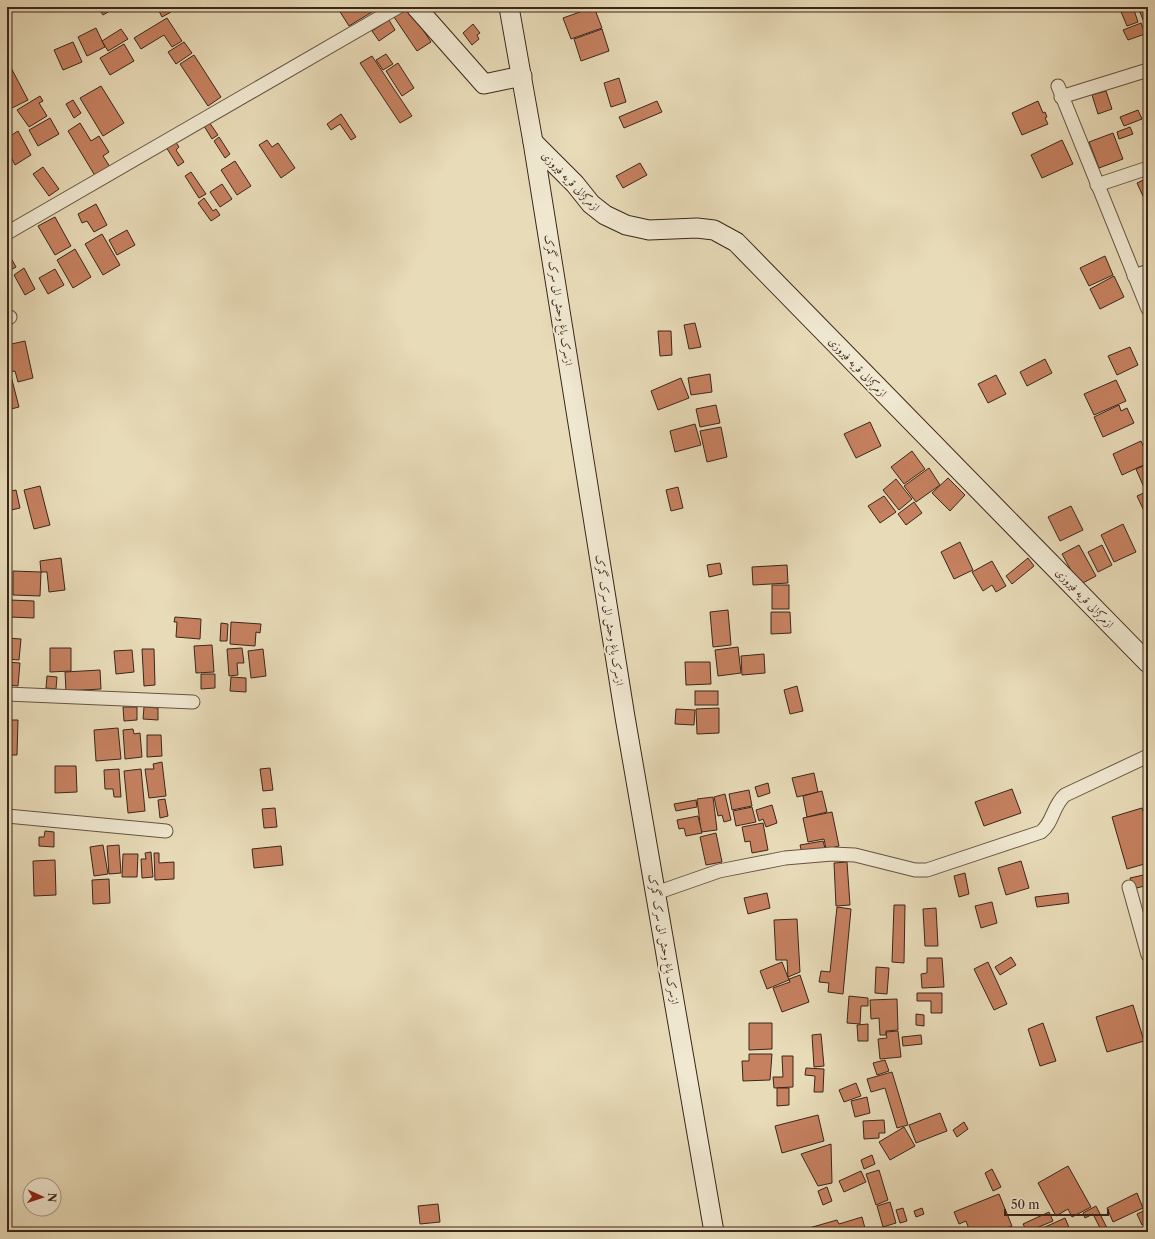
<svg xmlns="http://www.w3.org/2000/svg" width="1155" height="1239" font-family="'Libre Caslon Text',Amiri,serif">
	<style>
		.building { fill: #c68160; stroke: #3b261a }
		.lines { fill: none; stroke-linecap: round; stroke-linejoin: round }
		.street-casing { stroke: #665342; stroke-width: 15 }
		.secondary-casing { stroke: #3b261a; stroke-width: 21 }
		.street { stroke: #f0e8d1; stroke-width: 13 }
		.secondary { stroke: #f0e8d1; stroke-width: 19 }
		.labels { text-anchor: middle; stroke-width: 4; stroke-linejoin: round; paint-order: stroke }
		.street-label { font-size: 11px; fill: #3b261a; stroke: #f0e8d1 }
	</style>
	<rect width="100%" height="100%" fill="#e8dbb8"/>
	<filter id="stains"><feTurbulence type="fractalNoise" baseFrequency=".005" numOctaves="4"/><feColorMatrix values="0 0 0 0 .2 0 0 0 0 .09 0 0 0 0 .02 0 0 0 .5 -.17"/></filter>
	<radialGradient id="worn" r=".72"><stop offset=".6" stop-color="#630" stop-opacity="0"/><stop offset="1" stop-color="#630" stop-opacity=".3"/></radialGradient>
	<g class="building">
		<polygon points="98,7 112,7 113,9 103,15"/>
		<polygon points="157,7 169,7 171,12 162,17"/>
		<polygon points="337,7 368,7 372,12 349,26"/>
		<polygon points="408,7 431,42 417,51 394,17"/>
		<polygon points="594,7 602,28 571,39 563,18"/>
		<polygon points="1119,7 1133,7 1138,22 1127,26"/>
		<polygon points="1138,7 1148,7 1148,17 1143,20"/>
		<polygon points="167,18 182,41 172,47 164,35 141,49 134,38"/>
		<polygon points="389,20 395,30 379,41 372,31"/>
		<polygon points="1141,23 1145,34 1128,40 1123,30"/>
		<polygon points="473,24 480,33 477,35 479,39 472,45 463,33"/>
		<polygon points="96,28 105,47 87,56 78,37"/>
		<polygon points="121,29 128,39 108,51 102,41"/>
		<polygon points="602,29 609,51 581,61 574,39"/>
		<polygon points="73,42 82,62 63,70 54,50"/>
		<polygon points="184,42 192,53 176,64 168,52"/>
		<polygon points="124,44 134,61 110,75 100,58"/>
		<polygon points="386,54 393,64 383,70 376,60"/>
		<polygon points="194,55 221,97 208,106 180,64"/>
		<polygon points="372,56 412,116 400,123 360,63"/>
		<polygon points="398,63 414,88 402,96 386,71"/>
		<polygon points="9,64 28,100 12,108 7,99 7,65"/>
		<polygon points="619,78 626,102 611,107 604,83"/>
		<polygon points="101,86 124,123 103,136 80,98"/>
		<polygon points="1106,91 1112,109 1098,114 1092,95"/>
		<polygon points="40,96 43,101 39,103 47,116 29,127 17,110"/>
		<polygon points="73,100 81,113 74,118 66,104"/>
		<polygon points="657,101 662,112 624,128 619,117"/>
		<polygon points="1038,101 1043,113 1045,112 1047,117 1045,118 1048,124 1022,135 1012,113"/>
		<polygon points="1138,110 1142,119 1124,126 1120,117"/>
		<polygon points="341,114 356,137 351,140 340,124 331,130 327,124"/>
		<polygon points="50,118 59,134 38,146 29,130"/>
		<polygon points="209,122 218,135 212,139 204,126"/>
		<polygon points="80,123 91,141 99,136 109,152 103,156 112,170 97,179 68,131"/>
		<polygon points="1130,127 1133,134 1119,139 1117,132"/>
		<polygon points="18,131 31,155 15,165 10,155 7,157 7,138"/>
		<polygon points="1113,133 1123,159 1099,168 1089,142"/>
		<polygon points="219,137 230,154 225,158 214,141"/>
		<polygon points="267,140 272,147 278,143 295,168 281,178 259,145"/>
		<polygon points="1062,140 1073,164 1042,178 1031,155"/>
		<polygon points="175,141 179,147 176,150 184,162 178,166 166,147"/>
		<polygon points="235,161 251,186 237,195 221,170"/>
		<polygon points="640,163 647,175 623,188 616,176"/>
		<polygon points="43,167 59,189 49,196 33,174"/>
		<polygon points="191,172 206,194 199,198 185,176"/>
		<polygon points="1148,178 1148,207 1137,183"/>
		<polygon points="222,184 232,199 220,207 210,192"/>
		<polygon points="204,198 213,211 216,209 220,215 211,221 198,203"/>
		<polygon points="96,204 107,225 94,232 87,221 82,223 78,214"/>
		<polygon points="55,217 71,246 55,255 38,226"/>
		<polygon points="127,230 135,245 117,255 109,240"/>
		<polygon points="102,234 120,265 103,275 85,244"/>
		<polygon points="75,249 91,277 73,288 57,260"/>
		<polygon points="7,251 16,267 7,272"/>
		<polygon points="1105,256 1113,275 1089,286 1080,268"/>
		<polygon points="24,268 35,289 25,295 14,275"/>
		<polygon points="55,269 64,285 48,294 39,278"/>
		<polygon points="1114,276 1124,297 1100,309 1090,289"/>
		<polygon points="695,323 701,347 689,349 684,325"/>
		<polygon points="658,331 671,331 672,355 660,356"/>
		<polygon points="25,341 33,378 18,382 15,371 7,373 7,345"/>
		<polygon points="1130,347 1138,365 1117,375 1108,356"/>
		<polygon points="1045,359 1052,373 1027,386 1020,372"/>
		<polygon points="710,374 712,392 691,395 688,378"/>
		<polygon points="996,375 1006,394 988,403 978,384"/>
		<polygon points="11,376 19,407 7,410 7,377"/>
		<polygon points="681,378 689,398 658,410 651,391"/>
		<polygon points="1116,380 1126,401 1094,415 1084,394"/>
		<polygon points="716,405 720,423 700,427 696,409"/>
		<polygon points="1119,405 1121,411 1127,408 1134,423 1103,437 1094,417"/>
		<polygon points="870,422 881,446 856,458 844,434"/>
		<polygon points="695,424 701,445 675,452 670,431"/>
		<polygon points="721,427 727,457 707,462 700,431"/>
		<polygon points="1141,441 1148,457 1148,463 1122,475 1113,454"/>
		<polygon points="912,451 925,469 904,484 891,467"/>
		<polygon points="1148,464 1148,488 1145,490 1136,469"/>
		<polygon points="929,468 940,485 916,502 904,486"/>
		<polygon points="948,478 965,495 950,511 932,493"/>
		<polygon points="896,479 912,499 899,510 883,490"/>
		<polygon points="40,486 50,525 34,529 24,490"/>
		<polygon points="678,487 683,508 671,511 666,490"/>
		<polygon points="16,490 20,508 7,511 7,492"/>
		<polygon points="1148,491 1148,509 1144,511 1137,496"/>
		<polygon points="884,496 896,512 880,523 868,506"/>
		<polygon points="914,502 922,513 906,525 898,514"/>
		<polygon points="1071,506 1083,530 1060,541 1048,517"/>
		<polygon points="1123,524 1136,552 1114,562 1101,535"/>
		<polygon points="960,542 973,570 954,579 941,552"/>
		<polygon points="1079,545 1096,576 1079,585 1062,554"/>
		<polygon points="1102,545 1112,565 1098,572 1088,552"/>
		<polygon points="61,558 65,590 49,592 47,572 41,572 40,561"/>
		<polygon points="1028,558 1034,566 1012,584 1006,576"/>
		<polygon points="992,561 1006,586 996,592 992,585 983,591 972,572"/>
		<polygon points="720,563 722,574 709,577 707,565"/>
		<polygon points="787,565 788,583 753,585 752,567"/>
		<polygon points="13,571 41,572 40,596 13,595"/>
		<rect x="772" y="585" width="17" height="24"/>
		<polygon points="10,600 34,601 34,618 10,617"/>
		<polygon points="728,610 731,645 713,647 710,612"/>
		<polygon points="771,612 790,612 791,633 771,634"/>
		<polygon points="175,617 201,619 200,639 176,637 177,622 174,622"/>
		<polygon points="231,622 261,624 260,633 256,632 255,646 230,644"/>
		<polygon points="221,623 228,624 227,641 220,641"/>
		<polygon points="7,638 21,639 19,660 7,659"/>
		<polygon points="212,645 214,672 196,673 194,646"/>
		<polygon points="738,647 741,673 718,676 715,650"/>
		<polygon points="50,648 71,648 71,671 50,672"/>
		<polygon points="242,648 244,663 237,663 238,675 229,676 227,649"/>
		<polygon points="142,649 154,649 155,685 144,686"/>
		<polygon points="263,649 266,676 251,678 248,651"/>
		<polygon points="132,650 134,672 116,674 114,651"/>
		<polygon points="764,654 765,673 742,675 741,656"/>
		<polygon points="7,662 20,663 18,686 7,685"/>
		<polygon points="685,662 710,662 711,684 686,685"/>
		<polygon points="100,670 101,689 66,691 65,672"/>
		<polygon points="201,674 215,674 215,688 201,689"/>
		<polygon points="47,676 57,677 56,689 46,688"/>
		<polygon points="231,677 246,678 246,692 230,691"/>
		<polygon points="797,686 803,711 790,714 784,690"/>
		<rect x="695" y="691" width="23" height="14"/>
		<polygon points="123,707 137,707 137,720 124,721"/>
		<polygon points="144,707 158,708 158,720 143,719"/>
		<polygon points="719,708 719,733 697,734 696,709"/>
		<polygon points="676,709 695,710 694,725 675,724"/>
		<polygon points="7,720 18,720 17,755 7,755"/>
		<polygon points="118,728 121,759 96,761 94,730"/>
		<polygon points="133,729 134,734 140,733 142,757 125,759 123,730"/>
		<polygon points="147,735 161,735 162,756 147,757"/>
		<polygon points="162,762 166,796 149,798 145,769 154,769 153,764"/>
		<polygon points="55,766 76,766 77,792 55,793"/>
		<polygon points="270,768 273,790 263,791 260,769"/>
		<polygon points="119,769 121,797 114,797 113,789 105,789 104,770"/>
		<polygon points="141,769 145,811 128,813 124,771"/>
		<polygon points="814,773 818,792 797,797 792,778"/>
		<polygon points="768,783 770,793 758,797 755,787"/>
		<polygon points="1012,789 1021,813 984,826 975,802"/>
		<polygon points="749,790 752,806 732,810 729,794"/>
		<polygon points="822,791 827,812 807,817 803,796"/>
		<polygon points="725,794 731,820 724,822 722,815 718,816 714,797"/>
		<polygon points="713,797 717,830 701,832 697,799"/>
		<polygon points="165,799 168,816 160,818 158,800"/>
		<polygon points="696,800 697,807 676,811 674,804"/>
		<polygon points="772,805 777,823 766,827 763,819 759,821 756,810"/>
		<polygon points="752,807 756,822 736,826 733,811"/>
		<polygon points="275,808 277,827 264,828 262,809"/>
		<polygon points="1142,808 1148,827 1148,863 1127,869 1112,817"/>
		<polygon points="832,812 839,846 826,849 824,839 808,842 803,818"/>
		<polygon points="698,816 702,833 686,836 684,828 679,829 677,820"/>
		<polygon points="763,823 768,850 752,853 750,841 745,842 742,827"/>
		<polygon points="45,831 54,832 54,847 39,846 39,837 44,837"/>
		<polygon points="716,833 722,862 706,865 700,837"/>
		<polygon points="823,841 826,852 802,853 800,845"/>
		<polygon points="103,845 108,874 94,876 90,847"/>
		<polygon points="119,845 121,873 109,874 107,846"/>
		<polygon points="281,846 283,865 254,868 252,849"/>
		<polygon points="151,852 153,877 142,878 141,859 146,859 145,853"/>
		<polygon points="154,853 159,853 159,863 174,862 174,879 155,880"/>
		<polygon points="123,854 138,854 137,877 122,877"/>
		<polygon points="55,860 56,895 34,896 33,861"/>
		<polygon points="1021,861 1029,888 1006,895 998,868"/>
		<polygon points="847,862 850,905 836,906 834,863"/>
		<polygon points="965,873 969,894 959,897 954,876"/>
		<polygon points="1148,874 1148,885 1133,889 1130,878"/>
		<polygon points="109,879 110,903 93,904 92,880"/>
		<polygon points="767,893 770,908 748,914 744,898"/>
		<polygon points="1068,893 1069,903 1037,907 1035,897"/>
		<polygon points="992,902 997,923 981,928 975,906"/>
		<polygon points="894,905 905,905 904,963 892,962"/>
		<polygon points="837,907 851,909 843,994 828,992 829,983 819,982 821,971 830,972"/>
		<polygon points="936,908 938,946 925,946 923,909"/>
		<polygon points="797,919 800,972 788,977 787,960 776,960 774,920"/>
		<polygon points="1011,957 1016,965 1000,975 995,967"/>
		<polygon points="927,958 942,958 944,987 922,988 921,974 927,973"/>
		<polygon points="782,962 789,980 767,989 760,971"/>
		<polygon points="988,962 1007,1004 994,1010 974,969"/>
		<polygon points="876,967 889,968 887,994 875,993"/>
		<polygon points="800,975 809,1002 782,1012 773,988 790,982 789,979"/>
		<polygon points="917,993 942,993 942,1013 931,1013 931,1001 917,1001"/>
		<polygon points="849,996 868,998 868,1006 861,1006 860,1024 847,1023"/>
		<polygon points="897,999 898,1030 886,1031 886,1035 880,1035 879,1018 871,1019 870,1000"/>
		<polygon points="1133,1005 1144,1041 1107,1052 1096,1017"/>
		<polygon points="916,1014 924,1015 924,1026 916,1025"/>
		<polygon points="749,1023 772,1023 772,1049 749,1050"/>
		<polygon points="1043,1023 1056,1061 1040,1066 1028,1029"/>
		<polygon points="868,1024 868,1041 858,1041 857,1025"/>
		<polygon points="898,1031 901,1057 880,1059 878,1039 887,1038 886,1032"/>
		<polygon points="821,1034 824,1066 814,1067 812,1035"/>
		<polygon points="921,1035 922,1044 903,1046 902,1037"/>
		<polygon points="749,1054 772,1054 770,1080 743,1081 742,1061 749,1061"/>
		<polygon points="782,1056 793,1056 793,1087 774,1088 773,1077 783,1077"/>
		<polygon points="885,1060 889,1071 877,1075 873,1063"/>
		<polygon points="806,1068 824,1069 823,1092 814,1092 815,1076 805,1075"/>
		<polygon points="892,1072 908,1125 897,1128 885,1088 871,1092 867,1079"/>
		<polygon points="856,1083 861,1096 844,1102 839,1090"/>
		<polygon points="777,1088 789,1088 789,1105 777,1106"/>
		<polygon points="867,1097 870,1113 855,1117 851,1101"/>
		<polygon points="940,1113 947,1131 916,1143 909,1125"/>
		<polygon points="818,1115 824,1141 782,1153 775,1126"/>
		<polygon points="884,1120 885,1133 879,1133 879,1138 864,1139 863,1121"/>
		<polygon points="964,1122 968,1129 957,1137 953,1130"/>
		<polygon points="904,1127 915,1146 890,1160 879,1142"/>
		<polygon points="831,1144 832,1183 818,1186 801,1154"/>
		<polygon points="872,1155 875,1164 864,1169 861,1160"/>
		<polygon points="1068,1166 1091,1207 1072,1217 1068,1209 1056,1216 1038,1183"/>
		<polygon points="992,1169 1001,1187 993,1191 985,1173"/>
		<polygon points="879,1170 888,1200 876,1205 866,1174"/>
		<polygon points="861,1171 866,1182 844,1192 839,1181"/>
		<polygon points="827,1187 832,1201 823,1205 818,1191"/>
		<polygon points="1137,1193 1143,1208 1113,1222 1107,1208"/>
		<polygon points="999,1194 1012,1226 996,1232 984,1232 982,1228 970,1232 966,1221 959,1224 954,1212"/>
		<polygon points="890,1202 896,1223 883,1227 877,1206"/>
		<polygon points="438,1204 440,1222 420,1224 418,1206"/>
		<polygon points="1096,1206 1109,1232 1102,1232 1093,1214 1085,1218 1083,1213"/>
		<polygon points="903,1208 907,1221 900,1223 896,1210"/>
		<polygon points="922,1208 924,1214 916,1217 914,1211"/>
		<polygon points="1148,1209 1148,1222 1142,1225 1137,1214"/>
		<polygon points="1049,1212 1053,1221 1027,1232 1023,1224"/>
		<polygon points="862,1217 866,1232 803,1232 802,1230 837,1220 839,1224"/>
		<polygon points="1065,1218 1071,1232 1034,1232"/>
		<polygon points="896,1227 898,1232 885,1232 885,1230"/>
	</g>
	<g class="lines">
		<g class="street-casing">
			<g id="street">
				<polyline points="1058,86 1148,309"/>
				<polyline points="1061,97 1148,70"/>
				<polyline points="1097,185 1148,168"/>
				<polyline points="7,233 398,7"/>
				<polyline points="1134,276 1148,271"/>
				<polyline points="7,319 10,317"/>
				<polyline points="7,694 193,702"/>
				<polyline points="7,816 166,831"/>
				<polyline points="1129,887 1148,955"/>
				<path d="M656 893 719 871 785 858 832 854 855 855 915 870H927L1041 832C1053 823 1053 805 1065 795L1148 756"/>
			</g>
		</g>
		<g class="secondary-casing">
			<g id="secondary">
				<polyline points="416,7 484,84 522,76"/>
				<polyline points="509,7 533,142 625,717 714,1232"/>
				<polyline points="533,142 575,184 591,204 605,215 626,225 649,230 697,228 714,230 736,242 1148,663"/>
			</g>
		</g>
		<use href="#street" class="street"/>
		<use href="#secondary" class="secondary"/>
	</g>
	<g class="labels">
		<g class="street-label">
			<text transform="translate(571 181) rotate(46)" y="4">ازمرکزالی قریه فیروزی</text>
			<text transform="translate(559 300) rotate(81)" y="4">ازسرک باغ وحش الی سرک گمرک</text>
			<text transform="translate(858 367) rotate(46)" y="4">ازمرکزالی قریه فیروزی</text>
			<text transform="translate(1085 598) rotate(46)" y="4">ازمرکزالی قریه فیروزی</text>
			<text transform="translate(610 620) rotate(81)" y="4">ازسرک باغ وحش الی سرک گمرک</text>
			<text transform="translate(664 939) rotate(80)" y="4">ازسرک باغ وحش الی سرک گمرک</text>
		</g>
	</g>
	<rect width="1155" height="1239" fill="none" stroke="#e8dbb8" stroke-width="24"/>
	<rect x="8" y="8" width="1139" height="1223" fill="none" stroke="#3b261a" stroke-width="2"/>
	<rect x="12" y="12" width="1131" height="1215" fill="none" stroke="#3b261a"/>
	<g transform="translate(42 1197) rotate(93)"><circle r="19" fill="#f0e8d1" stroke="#a89a88"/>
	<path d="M0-3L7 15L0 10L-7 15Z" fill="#8f2418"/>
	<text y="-6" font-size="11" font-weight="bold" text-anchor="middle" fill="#3b261a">N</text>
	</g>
	<path d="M1005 1209v6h103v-6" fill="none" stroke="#3b261a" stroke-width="2"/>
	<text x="1011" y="1209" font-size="12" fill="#3b261a" stroke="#f0e8d1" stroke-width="3" paint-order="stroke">50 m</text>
	<rect width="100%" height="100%" filter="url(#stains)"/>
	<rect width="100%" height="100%" fill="url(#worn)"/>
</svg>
